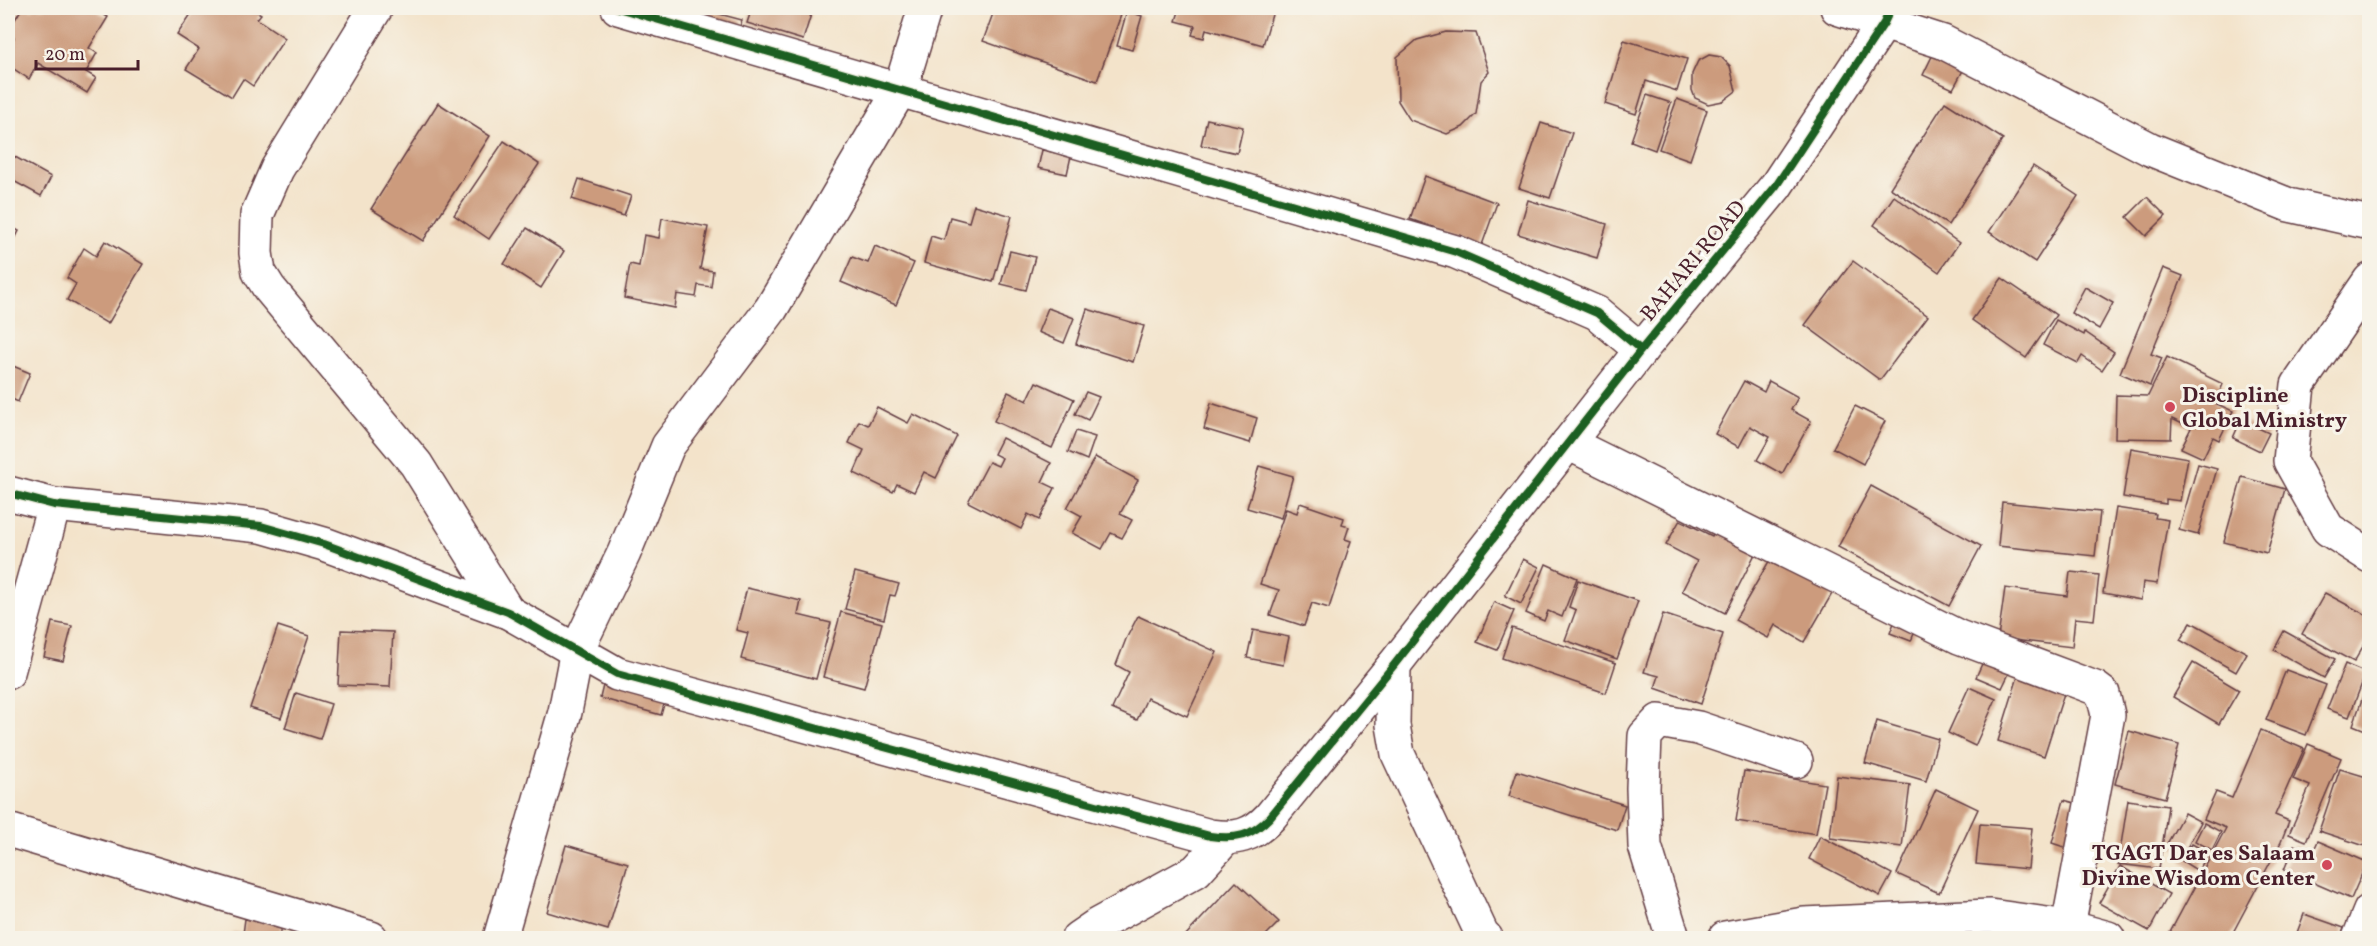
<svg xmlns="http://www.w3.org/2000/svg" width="2377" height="946" font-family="Vollkorn,serif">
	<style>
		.building { fill: #cc9b7d }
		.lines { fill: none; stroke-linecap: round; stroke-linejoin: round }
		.minor-casing { stroke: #633c43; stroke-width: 36 }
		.minor { stroke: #fff; stroke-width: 33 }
		.cycleway-casing { stroke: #f7f3e8; stroke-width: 11 }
		.cycleway { stroke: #1b5e20; stroke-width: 8 }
		.poi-dot { fill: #d1495b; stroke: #f7f3e8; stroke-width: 2 }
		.labels { text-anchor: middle; stroke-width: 6; stroke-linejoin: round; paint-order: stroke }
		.street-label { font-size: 22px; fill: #4a1f2b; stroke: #f7f3e8 }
		.poi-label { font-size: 22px; font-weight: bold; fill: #4a1f2b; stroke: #f7f3e8; text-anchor: start }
	</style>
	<rect width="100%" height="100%" fill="#f7f3e8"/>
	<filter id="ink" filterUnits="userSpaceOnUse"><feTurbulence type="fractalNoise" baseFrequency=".0167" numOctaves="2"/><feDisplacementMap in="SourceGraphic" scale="12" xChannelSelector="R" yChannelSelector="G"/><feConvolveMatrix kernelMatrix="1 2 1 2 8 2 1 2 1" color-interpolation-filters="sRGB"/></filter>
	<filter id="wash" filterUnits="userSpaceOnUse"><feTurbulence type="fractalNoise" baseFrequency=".008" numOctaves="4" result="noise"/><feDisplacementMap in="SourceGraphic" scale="24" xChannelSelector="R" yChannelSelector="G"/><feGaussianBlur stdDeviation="1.35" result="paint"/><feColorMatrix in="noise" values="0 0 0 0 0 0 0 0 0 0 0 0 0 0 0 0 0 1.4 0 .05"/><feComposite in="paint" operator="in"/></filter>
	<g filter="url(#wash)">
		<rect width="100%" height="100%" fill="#f3e3ca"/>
		<g id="blocks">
			<g class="building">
				<polygon points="22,8 32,10 34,8 91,8 108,17 89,48 97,53 86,72 96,78 87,93 38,63 29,79 8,65 8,49 14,38 8,34 8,31"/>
				<polygon points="195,8 251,8 261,14 257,19 285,38 253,86 243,79 232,97 186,69 199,49 177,35"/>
				<polygon points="679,8 709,8 708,11 742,20 737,40 706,17"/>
				<polygon points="752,8 813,8 803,40 747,23"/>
				<polygon points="995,8 1100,8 1121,15 1097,81 983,41"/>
				<polygon points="1180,8 1274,8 1263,45 1206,29 1204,38 1192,35 1195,26 1176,21"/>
				<polygon points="1127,11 1142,16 1132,50 1117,46"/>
				<polygon points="1446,32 1476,33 1489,72 1481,81 1476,114 1463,127 1447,134 1410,120 1398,101 1397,57 1417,40"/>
				<polygon points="1624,40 1687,59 1677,91 1646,81 1636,114 1605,104"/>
				<polygon points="1938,44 1969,59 1953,89 1923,75"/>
				<polygon points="1709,55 1721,57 1730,66 1736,91 1723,101 1708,104 1695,98 1692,90 1692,74 1698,61"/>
				<polygon points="1647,95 1671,103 1655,150 1631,141"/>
				<polygon points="1677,99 1707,110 1690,160 1659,149"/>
				<polygon points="1945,102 2003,139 1948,225 1890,188"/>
				<polygon points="438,103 490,136 423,241 371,209"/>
				<polygon points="1207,119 1243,127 1237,153 1201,145"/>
				<polygon points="1541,123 1572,133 1550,198 1519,188"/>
				<polygon points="504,141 539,164 489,239 454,215"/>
				<polygon points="1042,150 1071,156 1067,174 1038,168"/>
				<polygon points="8,153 51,177 41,196 8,178"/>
				<polygon points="2033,166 2078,196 2035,262 1989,232"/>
				<polygon points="1425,176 1497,203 1482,245 1410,219"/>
				<polygon points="579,179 631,196 624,216 572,199"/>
				<polygon points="1894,196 1959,243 1939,272 1874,225"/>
				<polygon points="2147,197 2166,216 2146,236 2127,217"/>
				<polygon points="1528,200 1607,224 1597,258 1518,234"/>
				<polygon points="974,205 1012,216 993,282 924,263 931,236 944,240 950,217 969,222"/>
				<polygon points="662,218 708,227 700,269 713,271 711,287 698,285 696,297 677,294 675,308 624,298 630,264 639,266 644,235 659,238"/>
				<polygon points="8,225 19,231 8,252"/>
				<polygon points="527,228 564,251 541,288 504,264"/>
				<polygon points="105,241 143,264 108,324 67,300 76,284 67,278 84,248 96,256"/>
				<polygon points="875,246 914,263 896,305 841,282 852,257 868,263"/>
				<polygon points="1010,251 1035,257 1026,290 1001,284"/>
				<polygon points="1853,261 1928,316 1880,380 1805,325"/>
				<polygon points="2163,268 2183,276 2151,354 2162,358 2150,386 2120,373"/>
				<polygon points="2002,278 2056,315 2026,358 1972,320"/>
				<polygon points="2085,287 2113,303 2099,329 2071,313"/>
				<polygon points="1048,308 1074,318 1064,343 1038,332"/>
				<polygon points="1087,309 1144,326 1133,362 1076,344"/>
				<polygon points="2056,320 2084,335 2085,332 2114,352 2102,370 2082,356 2078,363 2043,345"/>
				<polygon points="2167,357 2223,384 2215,403 2233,411 2219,440 2213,437 2203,458 2181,448 2191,428 2172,419 2171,439 2115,438 2116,395 2148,396"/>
				<polygon points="8,364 30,373 18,402 8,397"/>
				<polygon points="1744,381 1764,392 1769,381 1798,397 1791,410 1811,421 1782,474 1757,460 1770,437 1750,426 1739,447 1715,434"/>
				<polygon points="1036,382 1074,399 1052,448 994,421 1008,392 1027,401"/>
				<polygon points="1086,392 1099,397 1088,420 1075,414"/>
				<polygon points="1211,403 1257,418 1250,443 1204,429"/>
				<polygon points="1855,406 1885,421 1863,464 1833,448"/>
				<polygon points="877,407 908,423 913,414 957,436 936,478 924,472 914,492 897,484 893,492 854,473 864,450 849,443 859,421 868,425"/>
				<polygon points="2241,420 2269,433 2260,451 2233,438"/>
				<polygon points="1076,431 1095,437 1087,460 1068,452"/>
				<polygon points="1002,438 1051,463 1042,482 1055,488 1039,520 1028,514 1021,529 968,502 989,462 998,466 1002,458 994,454"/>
				<polygon points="2131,448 2188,458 2180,501 2166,499 2166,504 2123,497"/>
				<polygon points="1095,457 1138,480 1120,514 1132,520 1122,538 1111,533 1102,549 1072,533 1082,516 1067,508"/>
				<polygon points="2198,464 2217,469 2198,535 2179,530"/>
				<polygon points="1259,466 1293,476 1281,518 1247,508"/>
				<polygon points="2242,477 2285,489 2267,553 2224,542"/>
				<polygon points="1871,486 1981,546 1949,606 1838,547"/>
				<polygon points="2002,502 2100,512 2095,556 1998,546"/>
				<polygon points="1300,503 1344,518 1342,525 1349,527 1345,539 1351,541 1329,608 1312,603 1304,626 1270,615 1279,590 1260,584 1286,509 1297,513"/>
				<polygon points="2116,508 2156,514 2155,518 2168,520 2157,584 2143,582 2141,600 2103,593"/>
				<polygon points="1680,520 1712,536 1715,530 1756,552 1725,613 1682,591 1697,561 1666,545"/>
				<polygon points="1772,556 1833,592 1804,642 1775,625 1768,638 1735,620"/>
				<polygon points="1523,559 1539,567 1521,604 1505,596"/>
				<polygon points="1546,564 1577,578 1562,617 1548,611 1544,621 1526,613"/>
				<polygon points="855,572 899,584 895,596 890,595 884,619 845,609"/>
				<polygon points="2070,572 2099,575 2094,620 2075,618 2072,647 1998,638 2005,588 2067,596"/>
				<polygon points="1578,580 1638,601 1617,659 1565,640 1576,610 1569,607"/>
				<polygon points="747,588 801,601 798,615 831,623 816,679 741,659 748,633 736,630"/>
				<polygon points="2325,593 2370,617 2370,634 2354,662 2302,634"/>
				<polygon points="1494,602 1514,611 1497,650 1477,642"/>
				<polygon points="841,612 882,623 864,688 823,677"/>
				<polygon points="1898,613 1919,621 1911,641 1890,633"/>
				<polygon points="1663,614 1723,634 1701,704 1655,688 1659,676 1644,672"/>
				<polygon points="1138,616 1217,652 1187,716 1147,698 1137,720 1112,709 1129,672 1116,665 1126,639"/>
				<polygon points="52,622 72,626 63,661 44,657"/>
				<polygon points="2191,622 2247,653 2236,672 2180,640"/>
				<polygon points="278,626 309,636 281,718 250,708"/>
				<polygon points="1512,628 1616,663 1606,693 1502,658"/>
				<polygon points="341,630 393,632 390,687 338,685"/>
				<polygon points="1253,630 1289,637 1283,665 1247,658"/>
				<polygon points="2284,631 2335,659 2324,678 2274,650"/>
				<polygon points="1987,653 2013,665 2002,688 1976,677"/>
				<polygon points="2193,663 2239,690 2219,724 2173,697"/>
				<polygon points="2345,664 2366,673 2349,717 2327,709"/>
				<polygon points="2020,670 2067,684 2044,756 1998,741"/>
				<polygon points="2286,670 2326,685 2306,735 2266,720"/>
				<polygon points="606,673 668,690 661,715 600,698"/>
				<polygon points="2369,679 2370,679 2370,732 2353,725"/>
				<polygon points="1969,687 1996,699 1975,746 1948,733"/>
				<polygon points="296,693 331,704 320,739 285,728"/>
				<polygon points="1877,721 1938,739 1926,781 1865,763"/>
				<polygon points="2261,730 2304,749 2275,815 2289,821 2281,842 2230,938 2167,938 2226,828 2204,819 2216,792 2232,798"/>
				<polygon points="2129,731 2179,745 2165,798 2115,784"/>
				<polygon points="2308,744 2341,758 2306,841 2289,834 2310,786 2293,779"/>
				<polygon points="2340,769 2370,778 2370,834 2365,846 2319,831"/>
				<polygon points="1517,771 1625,805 1617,830 1509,796"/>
				<polygon points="1744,771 1825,784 1816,834 1736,821"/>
				<polygon points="1837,776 1910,785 1902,847 1830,838"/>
				<polygon points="1936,789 1978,809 1939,893 1897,874"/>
				<polygon points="2064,800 2086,806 2073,850 2052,843"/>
				<polygon points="2128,800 2168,806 2159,869 2118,864"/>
				<polygon points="2184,813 2201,822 2184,853 2167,844"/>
				<polygon points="2204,823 2221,832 2212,850 2195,841"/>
				<polygon points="1980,824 2032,828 2028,869 1976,864"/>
				<polygon points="1820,836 1892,874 1880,896 1809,859"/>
				<polygon points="2318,841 2367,862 2351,899 2284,870 2294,845 2312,854"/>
				<polygon points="2192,844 2209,853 2198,871 2182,861"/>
				<polygon points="566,845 628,863 608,930 547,912"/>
				<polygon points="2120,866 2169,894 2149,931 2099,903"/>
				<polygon points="1236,882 1279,922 1263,938 1183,938"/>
				<polygon points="2304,914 2344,928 2341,938 2295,938"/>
				<polygon points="245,919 282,924 280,938 232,938 233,932 243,934"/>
			</g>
		</g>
	</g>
	<g filter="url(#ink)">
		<use href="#blocks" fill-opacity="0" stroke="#633c43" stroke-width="1.5"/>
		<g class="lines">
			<g class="minor-casing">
				<g id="minor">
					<polyline points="376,8 277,169 257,215 256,253 259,272 269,288 416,464 508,612"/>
					<polyline points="618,8 1456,252 1597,313 1641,350"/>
					<polyline points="1837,8 1943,42 2150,149 2289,205 2370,223"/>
					<polyline points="2370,280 2298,385 2290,461 2328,529 2370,556"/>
					<polyline points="1568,443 1959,637 2095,688 2103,694 2108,715 2068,927 2050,938"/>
					<path d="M8 493 54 505 261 526 324 544 508 612 617 674 1210 836C1236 840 1252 836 1270 817L1394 665 1641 350 1776 186 1884 23 1891 8"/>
					<polyline points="1394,665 1393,725 1398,754 1482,934 1486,938"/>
					<polyline points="8,672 54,505"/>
					<polyline points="8,830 371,938"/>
					<polyline points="500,938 565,712 577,650 624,553 668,446 771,309 900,90 925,8"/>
					<polyline points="1078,938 1097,925 1196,871 1226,838"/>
					<polyline points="1673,938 1645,846 1643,788 1645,736 1659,721 1698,728 1796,761"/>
					<polyline points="1725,938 1804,924 1990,916 2068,927 2108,938"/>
					<polyline points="2359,938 2370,911"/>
				</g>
			</g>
			<use href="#minor" class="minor"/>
			<g class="cycleway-casing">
				<g id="cycleway">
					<polyline points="618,8 1456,252 1597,313 1641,350"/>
					<path d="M8 493 54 505 261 526 324 544 508 612 617 674 1210 836C1236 840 1252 836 1270 817L1394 665 1641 350 1776 186 1884 23 1891 8"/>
				</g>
			</g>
			<use href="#cycleway" class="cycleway"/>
		</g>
	</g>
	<g class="poi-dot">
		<circle cx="2170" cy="407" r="6"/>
		<circle cx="2327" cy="865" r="6"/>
	</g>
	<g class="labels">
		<g class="street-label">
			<text transform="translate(1692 260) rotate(-50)" y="8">BAHARI ROAD</text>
		</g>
		<g class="poi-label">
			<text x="2182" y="402">Discipline<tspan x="2182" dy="25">Global Ministry</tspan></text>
			<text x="2315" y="860" text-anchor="end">TGAGT Dar es Salaam<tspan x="2315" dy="25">Divine Wisdom Center</tspan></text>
		</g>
	</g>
	<rect width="2377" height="946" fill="none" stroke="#f7f3e8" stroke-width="30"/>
	<path d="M36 60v9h102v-9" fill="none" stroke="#4a1f2b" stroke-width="3"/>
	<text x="45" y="60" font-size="18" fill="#4a1f2b" stroke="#f7f3e8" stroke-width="4.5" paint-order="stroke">20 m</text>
</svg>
